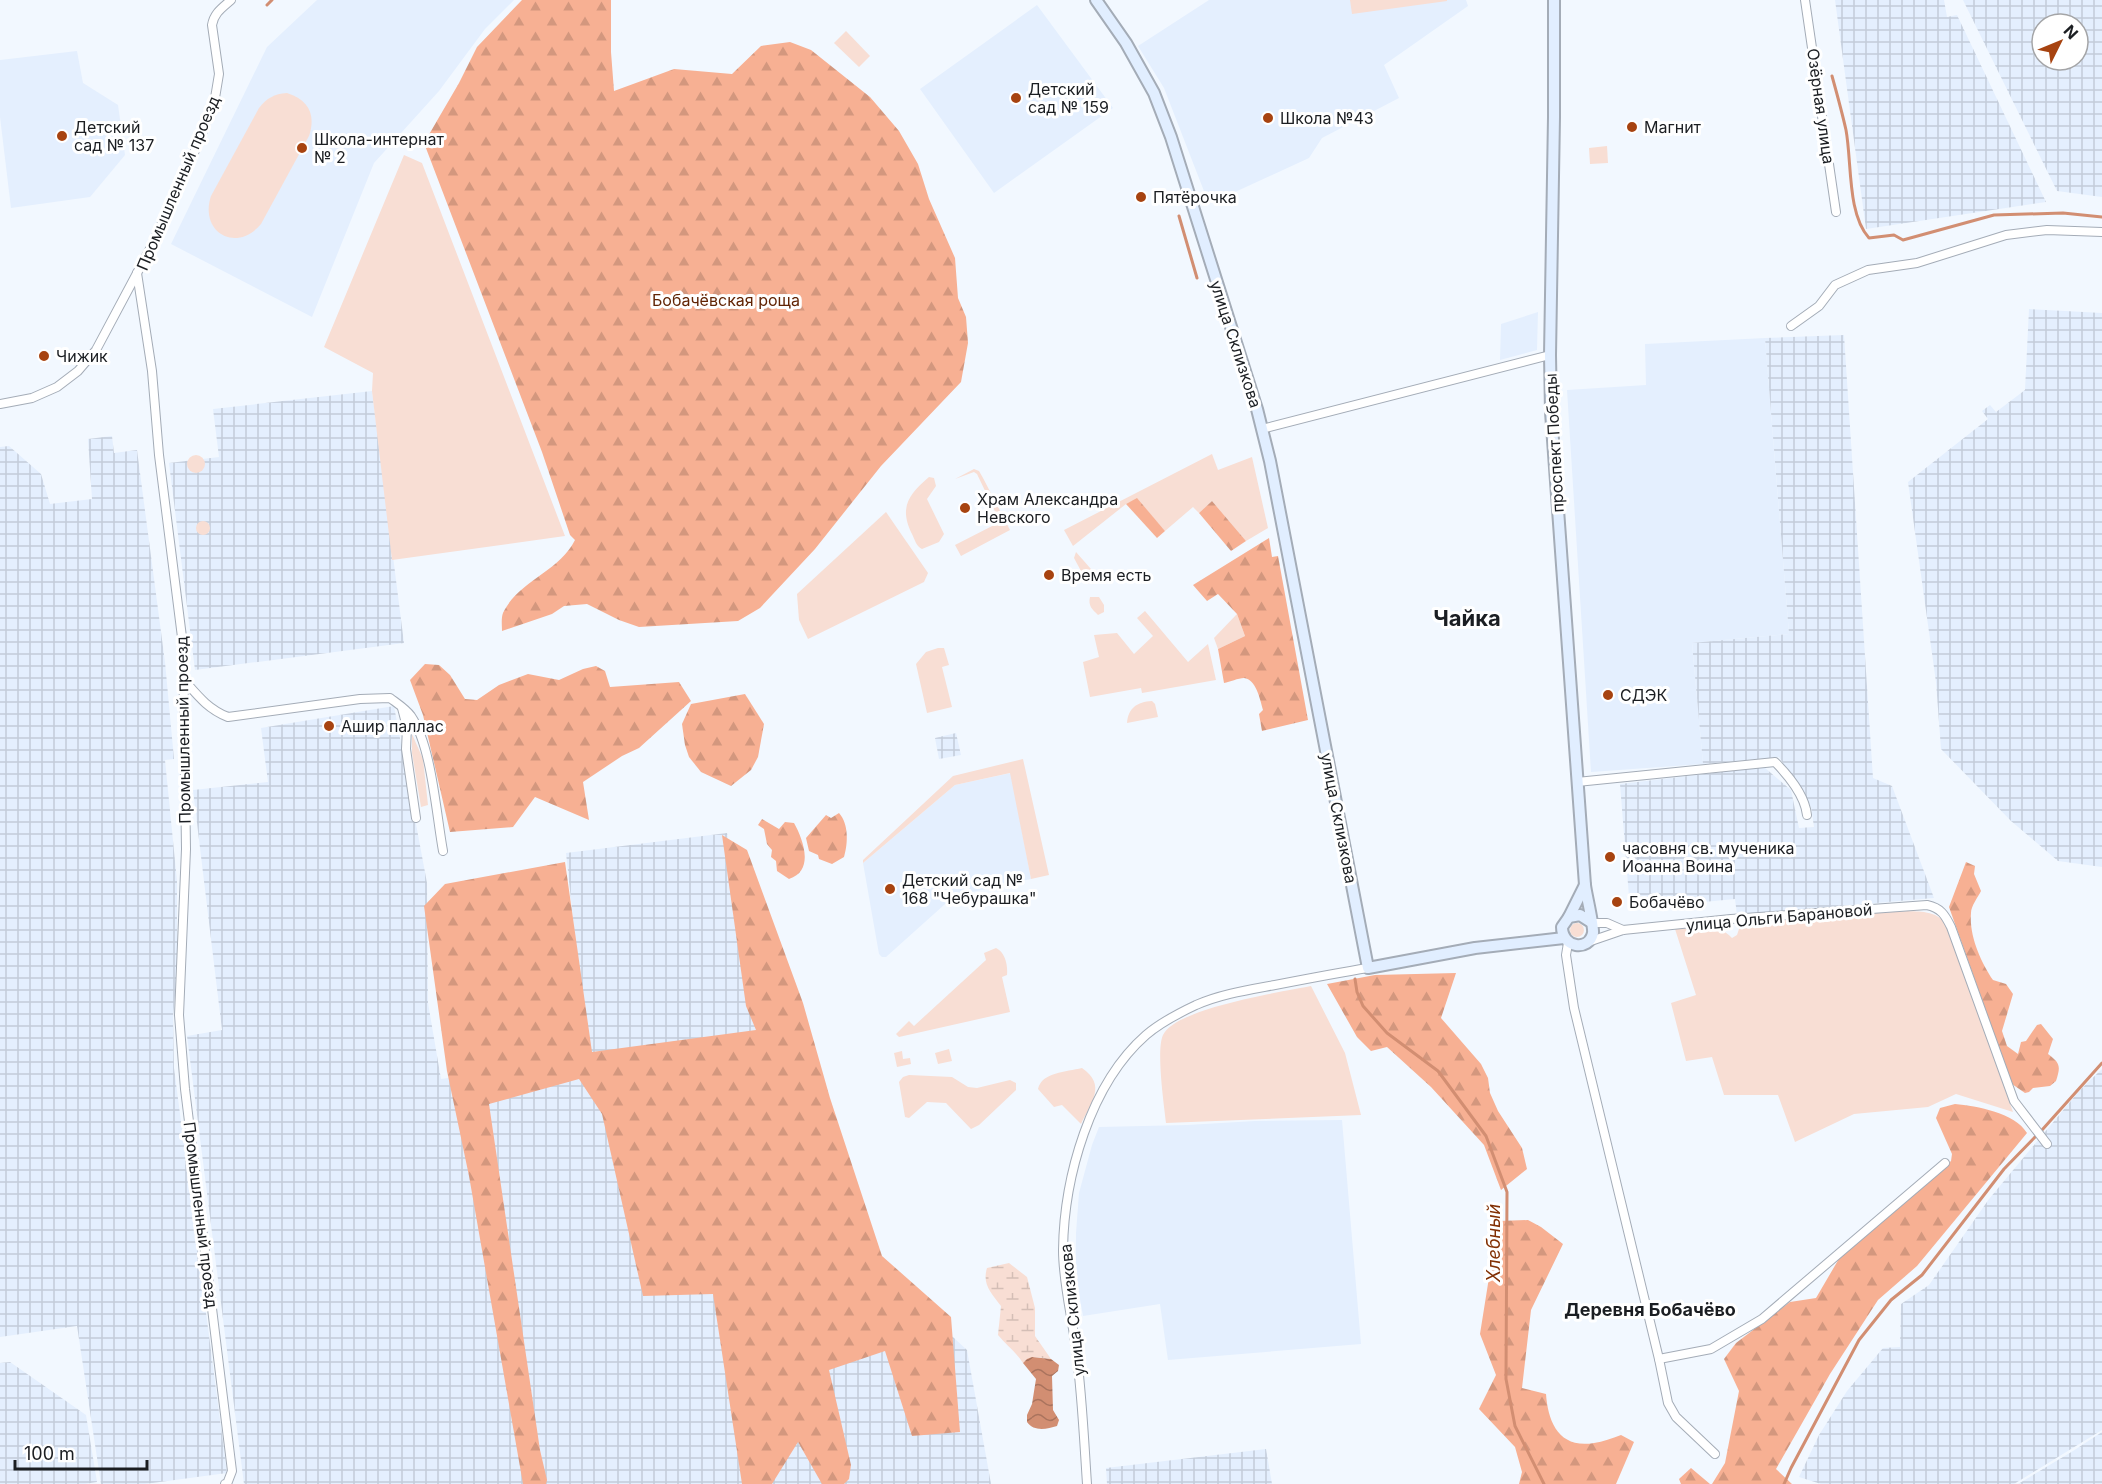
<svg xmlns="http://www.w3.org/2000/svg" width="2102" height="1484" font-family="Inter,sans-serif">
	<style>
		.built { fill: #e4effe }
		.industrial { fill: url(#industrial-grid); fill-rule: evenodd }
		.green { fill: #f8ded4 }
		.forest { fill: url(#forest-firs) }
		.wetland { fill: url(#wetland-marsh) }
		.water { fill: url(#water-waves) }
		.lines { fill: none; stroke-linecap: round; stroke-linejoin: round }
		.stream { stroke: #d28e72; stroke-width: 3 }
		.street-casing { stroke: #a4acb7; stroke-width: 10 }
		.secondary-casing { stroke: #a4acb7; stroke-width: 14 }
		.street { stroke: #fff; stroke-width: 8 }
		.secondary { stroke: #e1eeff; stroke-width: 10 }
		.poi-dot { fill: #a74310; stroke: #fff; stroke-width: 2 }
		.labels { text-anchor: middle; stroke-width: 6; stroke-linejoin: round; paint-order: stroke }
		.poi-label { font-size: 16px; fill: #1b1e22; stroke: #fff; text-anchor: start }
		.street-label { font-size: 16px; fill: #1b1e22; stroke: #fff }
		.park-label { font-size: 16px; fill: #612404; stroke: #fff }
		.water-label { font-size: 18px; font-style: italic; fill: #823004; stroke: #fff }
		.neighbourhood-label { font-size: 18px; font-weight: bold; fill: #1b1e22; stroke: #fff }
		.district-label { font-size: 22px; font-weight: bold; fill: #1b1e22; stroke: #fff }
	</style>
	<defs>
		<pattern id="industrial-grid" width="8" height="8" patternUnits="userSpaceOnUse" patternTransform="scale(1.5)"><rect width="8" height="8" fill="#e4effe"/><path d="M0 4h8M4 0v8" fill="none" stroke="#c3ccd9"/></pattern>
		<pattern id="forest-firs" width="22" height="20" patternUnits="userSpaceOnUse" patternTransform="scale(1.5)"><rect width="22" height="20" fill="#f7b093"/><path d="M5 1l3.5 6h-7zM16 11l3.5 6h-7z" fill="#d3977e"/></pattern>
		<pattern id="wetland-marsh" width="20" height="14" patternUnits="userSpaceOnUse" patternTransform="scale(1.5)"><rect width="20" height="14" fill="#f8ded4"/><path d="M1 5h8M5 5V1M11 12h8M15 12V8" fill="none" stroke="#d4beb6"/></pattern>
		<pattern id="water-waves" width="16" height="10" patternUnits="userSpaceOnUse" patternTransform="scale(1.5)"><rect width="16" height="10" fill="#d28e72"/><path d="M0 5q4-4 8 0t8 0" fill="none" stroke="#aa735d"/></pattern>
	</defs>
	<rect width="100%" height="100%" fill="#f2f8ff"/>
	<g class="built">
		<polygon points="317,0 514,0 485,29 439,91 374,163 312,317 171,244 267,47"/>
		<polygon points="1209,0 1466,0 1468,6 1384,65 1399,98 1322,138 1309,158 1209,204 1164,88 1138,46"/>
		<polygon points="1037,5 1113,108 994,193 920,89"/>
		<polygon points="77,51 83,83 118,105 125,155 90,197 11,208 0,117 0,60"/>
		<polygon points="1538,312 1537,350 1500,360 1501,324"/>
		<polygon points="1765,338 1789,634 1692,643 1703,764 1591,772 1567,390 1646,385 1645,344"/>
		<polygon points="1011,773 1031,879 954,896 886,957 882,957 879,954 863,863 955,785"/>
		<polygon points="1342,1120 1361,1344 1168,1360 1160,1304 1083,1316 1076,1277 1076,1233 1079,1193 1092,1145 1099,1127 1187,1125 1255,1121"/>
	</g>
	<g class="industrial">
		<polygon points="1835,0 1944,0 1947,17 1957,15 2046,202 1866,229"/>
		<path d="M1963 0H2102V197L2057 191ZM2042 24H2078V60H2042Z"/>
		<polygon points="2029,309 2102,313 2102,867 2058,861 2011,821 1941,749 1936,682 1908,482 1988,419 1982,411 1990,405 1996,412 2025,390"/>
		<polygon points="1844,335 1873,778 1892,786 1934,898 1737,915 1735,899 1630,909 1620,784 1764,767 1791,790 1799,828 1814,827 1811,807 1779,757 1703,764 1692,643 1789,634 1765,338"/>
		<polygon points="372,391 404,643 195,670 169,463 219,457 213,409"/>
		<polygon points="112,436 114,453 137,450 165,662 174,759 165,760 177,881 177,974 173,1017 174,1068 227,1473 145,1484 101,1484 77,1326 0,1337 0,447 9,446 41,474 50,504 92,499 88,439"/>
		<polygon points="394,706 427,883 428,1003 441,1079 588,1059 566,853 727,833 762,1032 865,1256 967,1350 991,1484 244,1484 187,1036 222,1030 193,790 268,782 261,728"/>
		<polygon points="956,733 961,755 939,759 935,738"/>
		<polygon points="2102,1069 2102,1430 2014,1484 1821,1484 1799,1477 1819,1435 1847,1391 1883,1348 1900,1347 1901,1304 1929,1285 1989,1199 2080,1090"/>
		<polygon points="10,1362 86,1415 97,1482 85,1484 0,1484 0,1363"/>
		<polygon points="2102,1432 2102,1484 2018,1484 2073,1451"/>
		<polygon points="1266,1449 1272,1484 1107,1484 1106,1468"/>
	</g>
	<g class="green">
		<polygon points="1350,0 1447,0 1447,1 1352,14"/>
		<polygon points="846,31 870,56 859,67 834,43"/>
		<path d="M287 93C309 100 316 115 309 136L261 224C236 254 199 232 211 196L259 108C267 98 274 94 287 93Z"/>
		<polygon points="1607,146 1608,163 1590,164 1589,148"/>
		<polygon points="404,155 422,163 565,536 392,560 372,391 373,373 324,347"/>
		<polygon points="1212,454 1218,470 1252,457 1268,528 1246,541 1212,501 1199,513 1193,507 1165,531 1137,499 1126,504 1073,546 1064,530"/>
		<circle cx="196" cy="464" r="9"/>
		<polygon points="974,469 979,471 983,478 1010,530 961,556 955,545 1000,522 977,474 974,472 955,479"/>
		<path d="M929 477 934 478 936 486 927 499 944 534 939 542 922 549C916 546 915 540 912 534 899 508 908 495 929 477Z"/>
		<polygon points="886,512 928,573 924,582 808,639 799,620 797,594"/>
		<circle cx="203" cy="528" r="7"/>
		<polygon points="1076,552 1098,577 1088,584 1074,558"/>
		<path d="M1090 597H1099L1104 605V612L1098 615C1092 609 1088 606 1090 597Z"/>
		<polygon points="1145,611 1188,662 1208,644 1216,680 1142,693 1141,688 1090,697 1083,662 1099,657 1094,635 1117,633 1134,654 1153,636 1137,618"/>
		<polygon points="1237,614 1245,636 1218,649 1214,638"/>
		<polygon points="938,648 944,648 949,665 942,667 952,707 927,713 916,664 926,652"/>
		<path d="M1152 701 1155 704 1158 717 1127 723C1128 708 1137 702 1152 701Z"/>
		<polygon points="412,734 423,759 428,805 421,807 412,753"/>
		<polygon points="1023,759 1049,875 1031,879 1010,773 955,785 863,863 863,860 953,776"/>
		<path d="M1908 911C1924 912 1934 911 1946 923L2013 1112 1956 1094 1928 1107 1854 1114 1795 1142 1778 1095H1724L1712 1057 1686 1061 1671 1003 1696 995 1675 929C1692 928 1720 923 1732 938L1737 935 1740 926 1771 920Z"/>
		<circle cx="1577" cy="930" r="7"/>
		<path d="M996 948C1005 952 1008 965 1007 975L1002 977 1010 1012 899 1037 896 1034 909 1021 914 1026 986 960 984 953Z"/>
		<path d="M1311 986 1345 1053 1361 1115 1166 1123C1164 1105 1156 1050 1163 1035 1176 1008 1281 992 1311 986Z"/>
		<polygon points="949,1049 952,1061 938,1064 935,1053"/>
		<polygon points="902,1051 903,1059 910,1058 911,1064 897,1067 894,1053"/>
		<path d="M1082 1068C1107 1085 1091 1103 1081 1124L1062 1105 1054 1107 1038 1089C1042 1072 1066 1072 1082 1068Z"/>
		<polygon points="909,1075 952,1077 968,1087 977,1088 1010,1080 1016,1083 1016,1090 979,1125 971,1129 946,1103 927,1102 909,1118 905,1117 899,1082 903,1077"/>
	</g>
	<g class="forest">
		<path d="M522 0H611V52L614 91 674 69 732 74 761 46 790 42 811 50 870 97 899 131 918 164 929 199 955 258 958 298 966 317 968 343 961 382 881 466 815 549 760 608 738 621 639 627 619 620 587 604 564 606 552 614 502 631C502 626 501 618 503 613 518 581 559 572 575 540L570 535 542 452 424 143 459 83 477 47Z"/>
		<polygon points="1137,498 1165,531 1157,538 1126,504"/>
		<polygon points="1212,501 1246,541 1231,551 1199,513"/>
		<path d="M1269 538 1272 557 1278 556 1308 720 1262 731 1259 714 1263 710C1260 699 1256 679 1244 678 1238 678 1230 682 1224 683L1218 649 1245 636 1237 614 1218 594 1207 601 1193 585Z"/>
		<polygon points="425,664 439,665 450,675 465,699 477,700 499,685 528,674 559,680 583,669 596,666 605,671 610,687 679,682 691,701 639,748 622,756 583,782 589,820 535,797 513,827 450,832 423,715 410,680"/>
		<polygon points="745,694 764,724 758,757 751,770 731,786 701,772 689,757 685,745 682,724 691,704"/>
		<path d="M839 813C849 824 848 844 844 857L832 864 819 859 818 855 809 851 806 838 826 815 831 818Z"/>
		<path d="M762 819 779 829 785 822 794 823C803 839 815 871 789 879L777 871 776 861 771 857 772 850 767 844 764 829 758 825Z"/>
		<polygon points="722,835 747,850 803,1003 830,1098 882,1256 951,1317 960,1432 912,1436 885,1351 829,1370 851,1465 849,1479 844,1484 822,1484 798,1442 772,1484 742,1484 713,1294 643,1296 602,1114 579,1079 489,1104 540,1450 547,1480 546,1484 523,1484 469,1176 447,1071 424,906 445,884 565,862 592,1052 756,1030 746,1006"/>
		<path d="M1966 862 1975 866 1974 874 1981 891C1978 897 1971 906 1971 913 1969 936 1981 962 1993 980L2006 984 2013 994 2002 1031 2007 1046 2018 1054 2021 1042 2026 1041 2037 1025 2041 1024 2053 1039 2048 1054C2060 1063 2061 1066 2056 1081L2050 1086 2033 1088 2029 1092 2025 1093 2012 1084 1949 907Z"/>
		<polygon points="1456,973 1441,1018 1481,1064 1488,1078 1490,1093 1498,1111 1522,1148 1527,1169 1501,1190 1484,1145 1431,1087 1387,1047 1371,1051 1357,1037 1327,984 1375,975"/>
		<path d="M1955 1104C1977 1106 2015 1113 2027 1133L1917 1266 1878 1300 1830 1374 1776 1469 1792 1484H1712L1725 1463 1739 1391 1724 1359 1736 1343 1790 1302 1816 1298 1840 1257 1951 1161 1952 1154 1936 1118 1940 1108Z"/>
		<path d="M1528 1220 1541 1227 1563 1244 1531 1310 1522 1388 1546 1394C1548 1422 1559 1449 1594 1443 1603 1442 1612 1438 1621 1435L1634 1442 1616 1484H1519L1522 1472 1515 1447 1479 1409 1496 1375 1480 1334 1498 1221Z"/>
		<polygon points="1691,1468 1710,1484 1681,1484 1679,1479"/>
	</g>
	<path class="wetland" d="M1009 1263 1027 1277 1035 1308V1336L1051 1359C1040 1358 1031 1354 1023 1363 1016 1352 1006 1345 998 1335L1001 1306C991 1293 982 1284 987 1268Z"/>
	<path class="water" d="M1032 1357 1051 1359 1059 1365 1058 1371 1052 1376 1053 1410 1059 1420 1057 1426C1047 1429 1034 1432 1027 1422V1415L1032 1404 1036 1379 1023 1363 1027 1359Z"/>
	<g class="lines">
		<g class="stream">
			<polyline points="267,5 272,0"/>
			<path d="M1832 76C1837 94 1842 112 1846 130 1852 162 1847 214 1869 238L1894 235 1903 240 1994 215 2063 213 2102 217"/>
			<polyline points="1179,216 1197,278"/>
			<polyline points="1355,979 1357,992 1363,1006 1387,1033 1438,1071 1486,1136 1507,1192 1506,1379 1515,1426 1544,1484"/>
			<polyline points="2042,1130 2102,1063"/>
			<polyline points="1784,1484 1791,1468 1859,1340 1891,1300 1922,1275 2004,1169 2036,1136"/>
		</g>
		<g class="street-casing">
			<g id="street">
				<polyline points="1805,0 1836,212"/>
				<polyline points="137,273 152,371 159,455 183,645 186,849 179,1015 185,1089 232,1471 227,1484 225,1484"/>
				<polyline points="1791,326 1819,306 1835,285 1868,270 1917,263 2006,235 2047,230 2102,232"/>
				<path d="M0 404 32 398 57 387 78 371 96 350 152 245 198 144 215 98 219 74 212 25C214 13 222 8 231 0"/>
				<polyline points="1262,429 1550,355"/>
				<path d="M184 680C198 696 208 709 228 717L360 699 390 698C398 704 406 709 411 716 432 747 436 813 443 851"/>
				<polyline points="402,708 407,727 406,749 416,818"/>
				<path d="M1577 782 1775 762C1788 775 1805 796 1807 815"/>
				<polyline points="1591,923 1607,923 1623,930"/>
				<path d="M1588 942 1623 930 1731 919 1927 905C1941 908 1945 915 1951 927L2014 1101 2047 1144"/>
				<polyline points="1568,943 1566,955 1574,1008 1659,1359 1668,1403 1676,1417 1715,1454"/>
				<polyline points="1659,1359 1711,1349 1762,1319 1945,1163"/>
				<path d="M1087 1484C1084 1439 1082 1394 1076 1349 1072 1316 1063 1283 1063 1250 1064 1177 1090 1084 1146 1035 1160 1023 1179 1013 1196 1005 1221 994 1248 990 1275 985 1306 979 1337 973 1368 968"/>
			</g>
		</g>
		<g class="secondary-casing">
			<g id="secondary">
				<polyline points="1096,0 1126,43 1154,93 1171,137 1257,409 1270,461 1368,968 1475,948 1564,938"/>
				<path d="M1554 0V117L1550 355 1551 412 1585 885C1586 894 1594 926 1593 933 1589 952 1562 948 1562 927L1569 917 1580 915 1591 922"/>
				<polyline points="1569,917 1585,885"/>
			</g>
		</g>
		<use href="#street" class="street"/>
		<use href="#secondary" class="secondary"/>
	</g>
	<g class="poi-dot">
		<circle cx="1016" cy="98" r="6"/>
		<circle cx="1268" cy="118" r="6"/>
		<circle cx="1632" cy="127" r="6"/>
		<circle cx="62" cy="136" r="6"/>
		<circle cx="302" cy="148" r="6"/>
		<circle cx="1141" cy="197" r="6"/>
		<circle cx="44" cy="356" r="6"/>
		<circle cx="965" cy="508" r="6"/>
		<circle cx="1049" cy="575" r="6"/>
		<circle cx="1608" cy="695" r="6"/>
		<circle cx="329" cy="726" r="6"/>
		<circle cx="1610" cy="857" r="6"/>
		<circle cx="890" cy="889" r="6"/>
		<circle cx="1617" cy="902" r="6"/>
	</g>
	<g class="labels">
		<g class="poi-label">
			<text x="1028" y="95">Детский<tspan x="1028" dy="18">сад № 159</tspan></text>
			<text x="1280" y="124">Школа №43</text>
			<text x="74" y="133">Детский<tspan x="74" dy="18">сад № 137</tspan></text>
			<text x="1644" y="133">Магнит</text>
			<text x="314" y="145">Школа-интернат<tspan x="314" dy="18">№ 2</tspan></text>
			<text x="1153" y="203">Пятёрочка</text>
			<text x="56" y="362">Чижик</text>
			<text x="977" y="505">Храм Александра<tspan x="977" dy="18">Невского</tspan></text>
			<text x="1061" y="581">Время есть</text>
			<text x="1620" y="701">СДЭК</text>
			<text x="341" y="732">Ашир паллас</text>
			<text x="1622" y="854">часовня св. мученика<tspan x="1622" dy="18">Иоанна Воина</tspan></text>
			<text x="902" y="886">Детский сад №<tspan x="902" dy="18">168 "Чебурашка"</tspan></text>
			<text x="1629" y="908">Бобачёво</text>
		</g>
		<g class="street-label">
			<text transform="translate(1821 106) rotate(82)" y="6">Озёрная улица</text>
			<text transform="translate(178 183) rotate(-67)" y="6">Промышленный проезд</text>
			<text transform="translate(1236 344) rotate(72)" y="6">улица Склизкова</text>
			<text transform="translate(1554 443) rotate(-93)" y="6">проспект Победы</text>
			<text transform="translate(183 730) rotate(-91)" y="6">Промышленный проезд</text>
			<text transform="translate(1339 818) rotate(79)" y="6">улица Склизкова</text>
			<text transform="translate(1779 917) rotate(-5)" y="6">улица Ольги Барановой</text>
			<text transform="translate(201 1215) rotate(83)" y="6">Промышленный проезд</text>
			<text transform="translate(1072 1310) rotate(-96)" y="6">улица Склизкова</text>
		</g>
		<g class="park-label">
			<text x="726" y="306">Бобачёвская роща</text>
		</g>
		<g class="water-label">
			<text transform="translate(1494 1243) rotate(-90)" y="6">Хлебный</text>
		</g>
		<g class="neighbourhood-label">
			<text x="1650" y="1316">Деревня Бобачёво</text>
		</g>
		<g class="district-label">
			<text x="1467" y="626">Чайка</text>
		</g>
	</g>
	<g transform="translate(2060 42) rotate(47)"><circle r="28" fill="#ffffff" stroke="#a4a5a7" stroke-width="1.5"/>
	<path d="M0-4.5L10 22L0 15L-10 22Z" fill="#a74310"/>
	<text y="-9" font-size="16" font-weight="bold" text-anchor="middle" fill="#1b1e22">N</text>
	</g>
	<path d="M15 1460v9h132v-9" fill="none" stroke="#1b1e22" stroke-width="3"/>
	<text x="24" y="1460" font-size="18" fill="#1b1e22" stroke="#ffffff" stroke-width="4.5" paint-order="stroke">100 m</text>
</svg>
